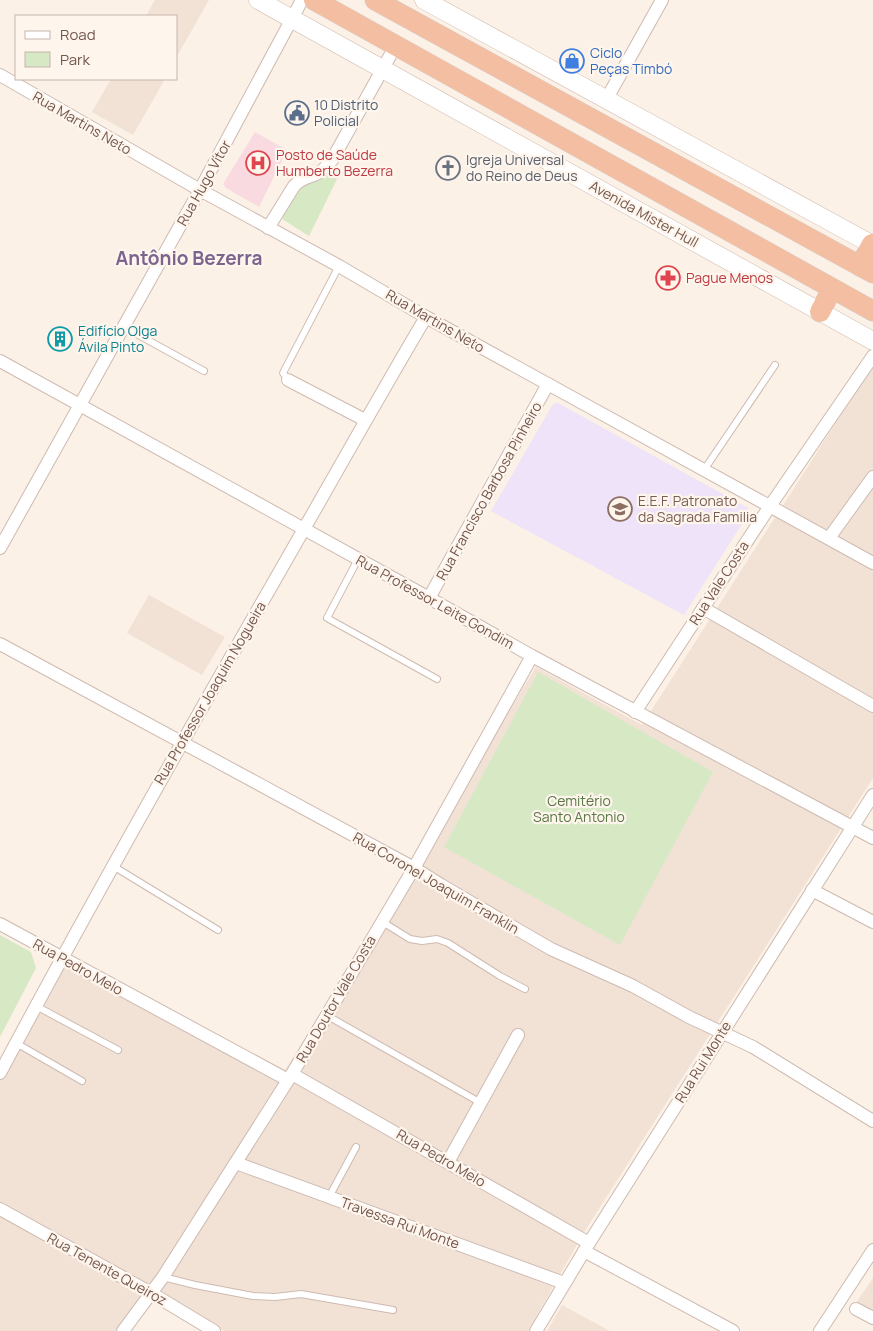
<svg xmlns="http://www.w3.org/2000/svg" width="873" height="1331" font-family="Manrope,sans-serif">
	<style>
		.residential { fill: #f2e2d5 }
		.education { fill: #eee3f8 }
		.medical { fill: #f9dae1 }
		.green { fill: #d7e8c5 }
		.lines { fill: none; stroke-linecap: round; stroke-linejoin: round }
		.service-casing { stroke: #cebab0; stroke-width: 8 }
		.minor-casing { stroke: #cebab0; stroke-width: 14 }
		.secondary-casing { stroke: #d1baae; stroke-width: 19 }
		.trunk-casing { stroke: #d8d0cd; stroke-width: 21 }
		.service { stroke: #fff; stroke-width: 6 }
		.minor { stroke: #fff; stroke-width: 12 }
		.secondary { stroke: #fff; stroke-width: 18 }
		.trunk { stroke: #f4bea2; stroke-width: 20 }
		.labels { text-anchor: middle; stroke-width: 4.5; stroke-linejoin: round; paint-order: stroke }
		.shop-label { font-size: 14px; fill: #366cbe; stroke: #fef5ed; text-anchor: start }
		.service-label { font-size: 14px; fill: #4e5e75; stroke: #fef5ed; text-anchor: start }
		.street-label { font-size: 14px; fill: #73564c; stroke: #fef5ed }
		.health-label { font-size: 14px; fill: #be3a42; stroke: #fef5ed; text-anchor: start }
		.worship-label { font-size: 14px; fill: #5b616d; stroke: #fef5ed; text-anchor: start }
		.culture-label { font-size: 14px; fill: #0d838f; stroke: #fef5ed; text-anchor: start }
		.education-label { font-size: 14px; fill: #785e54; stroke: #fef5ed; text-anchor: start }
		.park-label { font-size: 14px; fill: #597845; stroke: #fef5ed }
		.district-label { font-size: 19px; font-weight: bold; fill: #7c648f; stroke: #fef5ed }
	</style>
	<rect width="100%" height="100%" fill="#fbf1e6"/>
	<g class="residential">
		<polygon points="155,0 209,0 176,58 176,16 146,16"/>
		<polygon points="111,79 165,79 133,135 92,112"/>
		<polygon points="873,365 873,778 583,1234 528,1331 224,1331 173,1300 154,1285 119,1331 0,1331 0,1063 58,952 285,1070 536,667 642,725"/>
		<polygon points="149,595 225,637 202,675 127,633"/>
		<polygon points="873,1278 873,1323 851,1310"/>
		<polygon points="562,1305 610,1331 547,1331"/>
	</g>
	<polygon class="education" points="558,403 748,508 749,513 684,615 491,511 553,404"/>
	<polygon class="medical" points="255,132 287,150 259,207 226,188 223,184"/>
	<g class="green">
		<polygon points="341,171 309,236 282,219 299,187 324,174"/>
		<polygon points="538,672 713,772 620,945 444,847"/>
		<polygon points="0,935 31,952 36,968 0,1037"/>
	</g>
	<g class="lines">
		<g class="service-casing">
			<g id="service">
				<polyline points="124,327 204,371"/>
				<polyline points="288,380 283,373 339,266"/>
				<polyline points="704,470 775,365"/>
				<polyline points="358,559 327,618 437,679"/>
				<polyline points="113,866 218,930"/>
				<polyline points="381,921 410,939 422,941 437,939 448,943 500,976 525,989"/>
				<polyline points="36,1006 118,1050"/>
				<polyline points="326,1015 481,1103"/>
				<polyline points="16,1043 82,1081"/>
				<polyline points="329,1197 356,1147"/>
				<polyline points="163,1277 195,1285 253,1296 275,1297 301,1294 393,1310"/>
			</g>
		</g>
		<g class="minor-casing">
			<g id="minor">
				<polyline points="0,75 200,190 339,266 426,317 873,563"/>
				<polyline points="606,100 662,0"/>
				<path d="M268 228 294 186C303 176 310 178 320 172 325 169 328 164 332 160L396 45"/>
				<polyline points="0,361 429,598 532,656 873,838"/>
				<polyline points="288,380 365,420"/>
				<polyline points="829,538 873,477"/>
				<polyline points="0,548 200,190 302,0"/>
				<polyline points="429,598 548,384"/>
				<polyline points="703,608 873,706"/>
				<polyline points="0,644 414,868 441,885 551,949 633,986 689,1017 753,1047 873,1121"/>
				<polyline points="635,712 770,506 873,356"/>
				<polyline points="812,890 873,922"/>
				<polyline points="0,924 288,1080"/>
				<path d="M0 1073C89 906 182 742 276 578 326 491 375 403 426 317"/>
				<polyline points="292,1074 589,1243"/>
				<polyline points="448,1162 518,1035"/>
				<polyline points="236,1163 564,1283"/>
				<polyline points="0,1209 151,1293 214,1331"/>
				<polyline points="584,1251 733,1331"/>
				<polyline points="856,1309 873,1318"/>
				<polyline points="123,1331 163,1277 292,1074 414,868 532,656"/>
				<polyline points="536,1331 589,1243 873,795"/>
				<polyline points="820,1331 873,1250"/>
			</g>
		</g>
		<g class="secondary-casing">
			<g id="secondary">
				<polyline points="258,0 873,341"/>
				<polyline points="424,0 873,245"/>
			</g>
		</g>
		<g class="trunk-casing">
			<g id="trunk">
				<polyline points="314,0 873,311"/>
				<polyline points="375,0 873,273"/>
				<polyline points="860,266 872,244"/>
				<polyline points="820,312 832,289"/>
			</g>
		</g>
		<use href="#service" class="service"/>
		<use href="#minor" class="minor"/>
		<use href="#secondary" class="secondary"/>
		<use href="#trunk" class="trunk"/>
	</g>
	<defs>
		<g id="shop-ring" transform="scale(1.25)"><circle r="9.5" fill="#fef5ed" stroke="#3f7fe0" stroke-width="1.5"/><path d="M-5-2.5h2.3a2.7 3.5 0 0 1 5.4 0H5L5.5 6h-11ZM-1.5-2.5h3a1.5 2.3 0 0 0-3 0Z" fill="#3f7fe0"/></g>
		<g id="civic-ring" transform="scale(1.25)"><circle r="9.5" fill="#fef5ed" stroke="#5c6f8a" stroke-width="1.5"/><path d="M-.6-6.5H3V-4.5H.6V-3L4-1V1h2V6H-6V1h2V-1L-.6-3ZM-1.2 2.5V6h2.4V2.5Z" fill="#5c6f8a"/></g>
		<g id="hospital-ring" transform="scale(1.25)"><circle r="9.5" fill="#fef5ed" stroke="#e0444e" stroke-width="1.5"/><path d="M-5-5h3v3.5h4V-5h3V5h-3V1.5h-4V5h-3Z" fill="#e0444e"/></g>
		<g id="church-ring" transform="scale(1.25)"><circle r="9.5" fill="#fef5ed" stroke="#6b7280" stroke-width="1.5"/><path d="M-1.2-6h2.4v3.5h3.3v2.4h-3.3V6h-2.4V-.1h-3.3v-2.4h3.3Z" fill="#6b7280"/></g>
		<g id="pharmacy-ring" transform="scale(1.25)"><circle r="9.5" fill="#fef5ed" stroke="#e0444e" stroke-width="1.5"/><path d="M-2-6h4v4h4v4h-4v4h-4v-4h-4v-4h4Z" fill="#e0444e"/></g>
		<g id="building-ring" transform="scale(1.25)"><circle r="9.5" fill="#fef5ed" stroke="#0f9aa8" stroke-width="1.5"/><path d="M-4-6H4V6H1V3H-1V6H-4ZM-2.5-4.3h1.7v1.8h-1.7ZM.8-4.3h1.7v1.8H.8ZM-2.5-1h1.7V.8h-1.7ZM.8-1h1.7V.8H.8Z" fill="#0f9aa8"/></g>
		<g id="school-ring" transform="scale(1.25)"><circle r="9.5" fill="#fef5ed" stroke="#8d6e63" stroke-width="1.5"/><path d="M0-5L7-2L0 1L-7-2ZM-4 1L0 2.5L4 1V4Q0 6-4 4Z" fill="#8d6e63"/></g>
	</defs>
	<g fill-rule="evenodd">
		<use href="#shop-ring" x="572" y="61"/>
		<use href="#civic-ring" x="297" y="113"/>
		<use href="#hospital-ring" x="258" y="163"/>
		<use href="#church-ring" x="448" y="168"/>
		<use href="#pharmacy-ring" x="668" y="278"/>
		<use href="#building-ring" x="60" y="339"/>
		<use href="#school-ring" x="620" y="509"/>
	</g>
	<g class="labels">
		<g class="shop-label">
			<text x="590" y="58">Ciclo<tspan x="590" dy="16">Peças Timbó</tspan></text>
		</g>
		<g class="service-label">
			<text x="314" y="110">10 Distrito<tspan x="314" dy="16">Policial</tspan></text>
		</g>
		<g class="street-label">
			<text transform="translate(82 123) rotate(30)" y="5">Rua Martins Neto</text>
			<text transform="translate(204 183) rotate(-61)" y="5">Rua Hugo Vítor</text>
			<text transform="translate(644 214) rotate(29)" y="5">Avenida Mister Hull</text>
			<text transform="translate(435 321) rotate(30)" y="5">Rua Martins Neto</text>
			<text transform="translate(489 491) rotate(-61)" y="5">Rua Francisco Barbosa Pinheiro</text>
			<text transform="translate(719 583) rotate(-57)" y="5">Rua Vale Costa</text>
			<text transform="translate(435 602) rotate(29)" y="5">Rua Professor Leite Gondim</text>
			<text transform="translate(210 693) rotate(-60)" y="5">Rua Professor Joaquim Nogueira</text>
			<text transform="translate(436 883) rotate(30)" y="5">Rua Coronel Joaquim Franklin</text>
			<text transform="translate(78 967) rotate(29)" y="5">Rua Pedro Melo</text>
			<text transform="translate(336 999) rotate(-60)" y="5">Rua Doutor Vale Costa</text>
			<text transform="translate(703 1062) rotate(-58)" y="5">Rua Rui Monte</text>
			<text transform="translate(441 1158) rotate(30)" y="5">Rua Pedro Melo</text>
			<text transform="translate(400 1223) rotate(20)" y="5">Travessa Rui Monte</text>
			<text transform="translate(107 1269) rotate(29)" y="5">Rua Tenente Queiroz</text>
		</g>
		<g class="health-label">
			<text x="276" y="160">Posto de Saúde<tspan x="276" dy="16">Humberto Bezerra</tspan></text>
			<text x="686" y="283">Pague Menos</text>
		</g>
		<g class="worship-label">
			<text x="466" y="165">Igreja Universal<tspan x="466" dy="16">do Reino de Deus</tspan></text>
		</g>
		<g class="culture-label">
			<text x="78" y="336">Edifício Olga<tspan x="78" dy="16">Ávila Pinto</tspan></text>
		</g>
		<g class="education-label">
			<text x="638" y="506">E.E.F. Patronato<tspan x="638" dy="16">da Sagrada Familia</tspan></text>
		</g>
		<g class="park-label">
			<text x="579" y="806">Cemitério<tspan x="579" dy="16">Santo Antonio</tspan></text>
		</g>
		<g class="district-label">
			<text x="189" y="265">Antônio Bezerra</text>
		</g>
	</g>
	<rect x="15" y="15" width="162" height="65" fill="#fef5ed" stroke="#c6b5ad"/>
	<rect x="25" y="31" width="25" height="8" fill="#ffffff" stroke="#c6b5ad"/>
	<text x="60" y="40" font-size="15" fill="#73564c">Road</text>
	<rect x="25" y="52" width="25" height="15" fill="#d7e8c5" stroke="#c6b5ad"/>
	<text x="60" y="65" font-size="15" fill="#73564c">Park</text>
</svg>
